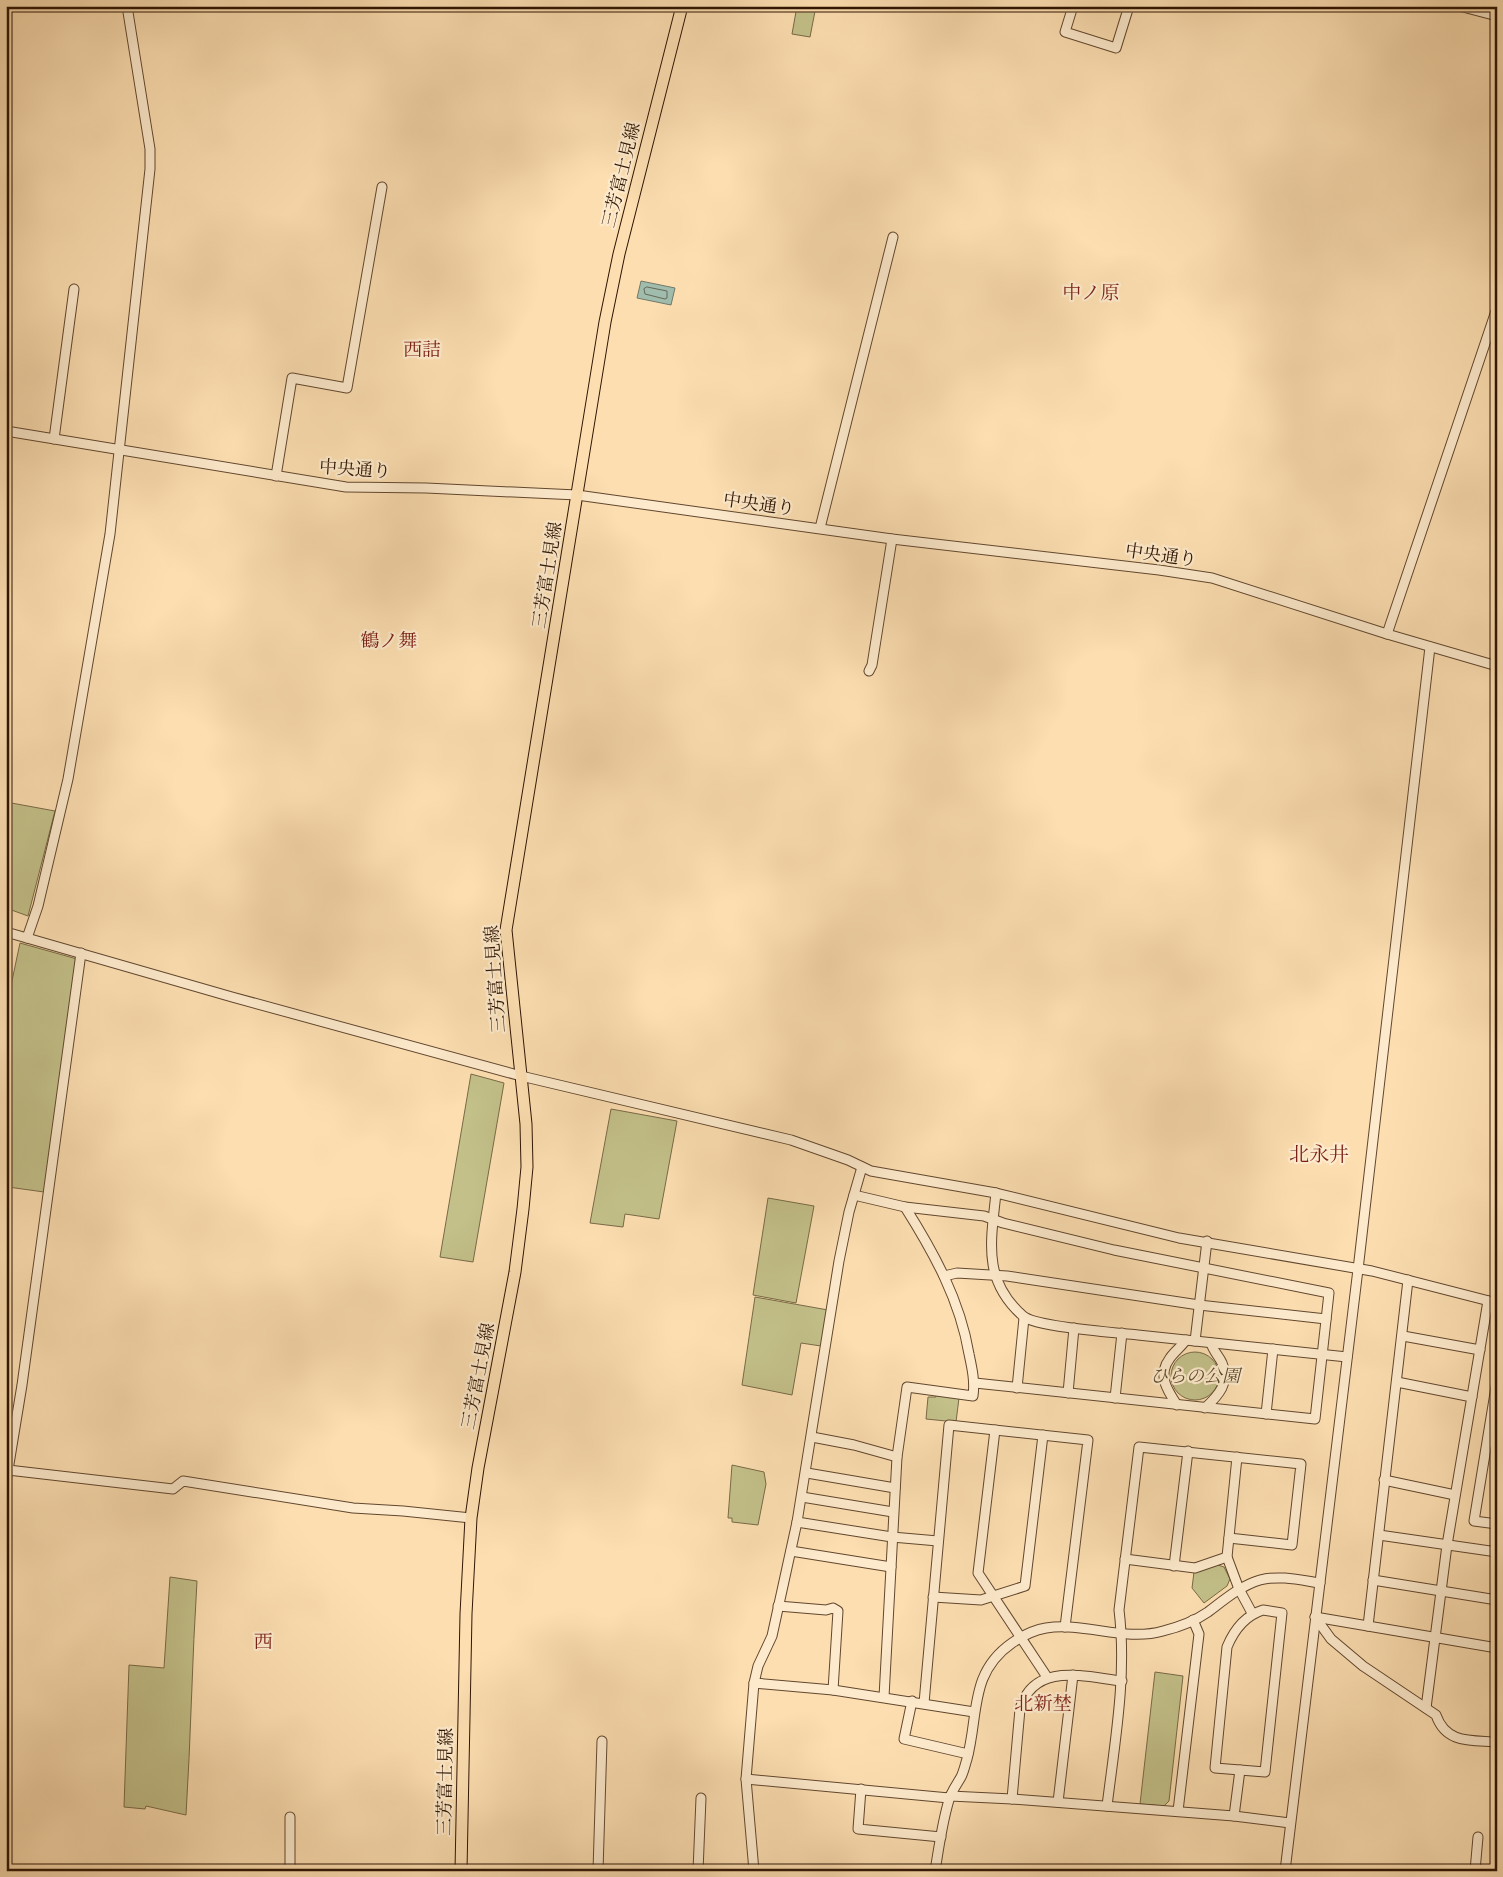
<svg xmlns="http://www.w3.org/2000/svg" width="1503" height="1877" font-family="Cardo,'Noto Serif JP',serif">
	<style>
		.green { fill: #c3c089; stroke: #796a46 }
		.water { fill: #9fbcad; stroke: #727969 }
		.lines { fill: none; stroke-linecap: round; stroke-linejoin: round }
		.shore { stroke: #676858; stroke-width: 1 }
		.minor-casing { stroke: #62472e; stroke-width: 11 }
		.major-casing { stroke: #2f1503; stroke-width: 13 }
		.minor { stroke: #fdeacc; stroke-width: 9 }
		.major { stroke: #fcdeb1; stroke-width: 11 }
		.labels { text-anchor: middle; stroke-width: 4.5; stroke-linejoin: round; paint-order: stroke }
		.street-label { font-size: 18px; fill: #2f1503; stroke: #fdeacc }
		.park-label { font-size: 18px; font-style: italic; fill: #5b482b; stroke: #fdeacc }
		.neighbourhood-label { font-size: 19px; fill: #7a1f14; stroke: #fdeacc }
		.quarter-label { font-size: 20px; fill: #7a1f14; stroke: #fdeacc }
	</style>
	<rect width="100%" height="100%" fill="#fcdeb1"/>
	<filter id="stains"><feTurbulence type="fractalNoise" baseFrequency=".004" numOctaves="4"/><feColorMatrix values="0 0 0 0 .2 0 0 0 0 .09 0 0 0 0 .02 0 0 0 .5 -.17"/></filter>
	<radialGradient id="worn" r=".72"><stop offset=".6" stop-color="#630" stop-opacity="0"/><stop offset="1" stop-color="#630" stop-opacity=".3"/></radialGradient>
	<g class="green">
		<polygon points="797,6 816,6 810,37 792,34"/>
		<polygon points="6,802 55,811 28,916 6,908"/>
		<polygon points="20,943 77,959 44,1192 8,1187 8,1184 6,1184 6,1009"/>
		<polygon points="471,1074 504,1083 473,1262 440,1257"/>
		<polygon points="611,1109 677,1121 659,1219 625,1214 623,1227 590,1223"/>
		<polygon points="768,1198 814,1206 796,1303 753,1295"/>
		<polygon points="755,1297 828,1310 821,1346 801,1343 792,1395 742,1385"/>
		<circle cx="1195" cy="1376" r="24"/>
		<polygon points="936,1395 959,1398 956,1422 926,1419 928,1397 936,1397"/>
		<polygon points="732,1465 764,1472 766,1484 758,1525 732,1522 732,1518 728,1518"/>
		<polygon points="1218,1565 1224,1567 1230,1579 1227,1586 1204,1603 1192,1588 1194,1572"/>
		<path d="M170 1577 197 1581C192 1659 191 1737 186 1815L146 1806 145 1809 124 1807 129 1665 164 1668Z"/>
		<polygon points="1155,1672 1183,1676 1169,1801 1164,1806 1140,1804"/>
	</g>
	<polygon class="water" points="641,281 675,288 671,305 637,298"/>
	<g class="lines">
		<polygon class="shore" points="647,287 667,291 667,298 665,299 645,294 644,289"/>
		<g class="minor-casing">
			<g id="minor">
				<polyline points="1073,6 1065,32 1116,48 1129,6"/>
				<polyline points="1459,6 1497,16"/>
				<polyline points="6,431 346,487 426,488 577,495 892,539 1159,570 1212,578 1387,634 1497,666"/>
				<polyline points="54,439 74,289"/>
				<polyline points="276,476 292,378 347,388 382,187"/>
				<polyline points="820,528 893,237"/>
				<polyline points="1387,634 1497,308"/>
				<polyline points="869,671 872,665 892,539"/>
				<polyline points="6,932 232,997 521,1076 791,1140 848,1160 871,1171 996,1193 1179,1238 1372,1271 1497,1303"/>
				<polyline points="27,938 38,906 68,779 110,534 150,169 150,149 127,6"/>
				<path d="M996 1193C991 1241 982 1280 1023 1316 1035 1327 1118 1333 1138 1335 1208 1342 1277 1350 1347 1357"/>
				<polyline points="854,1195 905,1207 984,1216 1003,1223 1114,1250 1329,1293 1315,1419 975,1383"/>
				<polyline points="944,1276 957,1273 1007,1276 1199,1305 1326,1319"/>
				<polyline points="1403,1336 1480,1350"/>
				<polyline points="1195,1341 1207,1241"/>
				<polyline points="1497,1381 1474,1521 1497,1524"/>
				<polyline points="1397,1382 1472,1397"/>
				<polyline points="1017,1388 1024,1318"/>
				<polyline points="1068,1393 1074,1328"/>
				<polyline points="1115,1398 1122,1333"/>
				<path d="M1177 1405C1167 1390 1157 1375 1170 1358 1175 1351 1181 1347 1186 1340"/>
				<path d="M1205 1408C1218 1396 1231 1382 1222 1363 1219 1356 1213 1351 1211 1343"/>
				<polyline points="1266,1414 1273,1349"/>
				<polyline points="995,1430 978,1573 1047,1677"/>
				<polyline points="812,1437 854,1445 897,1457"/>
				<polyline points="1237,1457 1227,1557 1239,1589 1252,1613"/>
				<polyline points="8,1470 173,1489 183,1481 353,1508 403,1511 471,1518"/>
				<polyline points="807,1473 895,1488"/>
				<polyline points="1384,1480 1455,1495"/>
				<polyline points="6,1482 22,1385 81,953"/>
				<polyline points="802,1497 893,1512"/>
				<polyline points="797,1522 892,1537 938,1541"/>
				<polyline points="1379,1535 1497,1552"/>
				<polyline points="791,1551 891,1567"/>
				<polyline points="1125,1559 1195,1568 1227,1557"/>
				<polyline points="1174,1566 1188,1451"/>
				<polyline points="1373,1580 1497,1600"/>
				<polyline points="933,1597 981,1600 1025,1586 1043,1435"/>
				<polyline points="778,1606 826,1610 833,1608 838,1611 833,1690"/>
				<path d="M1263 1610 1282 1613 1265 1772 1215 1768 1227 1647C1234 1630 1244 1616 1263 1610Z"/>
				<path d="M1315 1617 1331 1639 1363 1666 1436 1715C1446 1744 1471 1740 1497 1742"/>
				<polyline points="1315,1617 1497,1648"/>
				<polyline points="1368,1626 1408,1280"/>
				<polyline points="754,1683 833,1690 974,1712"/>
				<path d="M884 1697 897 1457 907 1387 973 1396C975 1381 972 1368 969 1354 960 1300 934 1253 905 1207"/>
				<polyline points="912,1701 904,1739 968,1754"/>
				<polyline points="924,1703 949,1425 1088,1440 1065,1627"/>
				<polyline points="1426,1708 1447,1545 1488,1301"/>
				<polyline points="746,1779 949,1798"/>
				<polyline points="861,1789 858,1829 941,1837"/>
				<polyline points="950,1796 1012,1799 1234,1816 1290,1823"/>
				<path d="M1012 1799 1020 1709C1034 1661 1085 1677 1122 1681"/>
				<polyline points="1058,1802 1073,1675"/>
				<path d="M1107 1806C1115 1741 1127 1675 1119 1610L1139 1447 1301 1464 1292 1545 1229 1538"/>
				<polyline points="1178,1811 1199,1634 1193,1620"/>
				<polyline points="1234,1816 1240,1770"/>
				<polyline points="290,1871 290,1817"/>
				<polyline points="598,1871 602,1741"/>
				<polyline points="698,1871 701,1798"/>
				<polyline points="754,1871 746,1779 754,1683 758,1666 772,1636 797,1522 839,1261 849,1212 862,1167"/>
				<path d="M935 1871C939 1847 942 1823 949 1800 951 1792 957 1784 961 1777 964 1771 965 1765 967 1759 979 1714 969 1673 1012 1643 1022 1636 1034 1630 1046 1628 1085 1622 1125 1642 1163 1631 1179 1627 1195 1621 1208 1612 1224 1600 1240 1586 1260 1580 1279 1575 1300 1580 1320 1583"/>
				<polyline points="1285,1871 1359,1261 1430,647"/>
				<polyline points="1475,1871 1478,1837"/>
			</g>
		</g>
		<g class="major-casing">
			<polyline id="major" points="461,1871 466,1614 471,1518 478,1468 515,1272 523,1209 527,1167 526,1124 506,930 605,322 619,254 682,6"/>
		</g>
		<use href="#minor" class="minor"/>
		<use href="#major" class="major"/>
	</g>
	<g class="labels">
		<g class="street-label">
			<text transform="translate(621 175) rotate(-76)" y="6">三芳富士見線</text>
			<text transform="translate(355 469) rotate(4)" y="6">中央通り</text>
			<text transform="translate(759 504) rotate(8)" y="6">中央通り</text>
			<text transform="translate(1161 555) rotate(8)" y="6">中央通り</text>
			<text transform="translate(547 575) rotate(-81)" y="6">三芳富士見線</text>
			<text transform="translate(495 979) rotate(-94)" y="6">三芳富士見線</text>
			<text transform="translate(478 1376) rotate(-79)" y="6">三芳富士見線</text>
			<text transform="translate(445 1782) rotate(-89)" y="6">三芳富士見線</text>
		</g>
		<g class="park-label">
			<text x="1195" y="1382">ひらの公園</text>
		</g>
		<g class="neighbourhood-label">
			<text x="1091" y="299">中ノ原</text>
			<text x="422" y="356">西詰</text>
			<text x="389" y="647">鶴ノ舞</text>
			<text x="263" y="1648">西</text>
			<text x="1043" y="1710">北新埜</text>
		</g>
		<g class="quarter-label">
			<text x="1319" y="1161">北永井</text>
		</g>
	</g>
	<rect width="1503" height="1877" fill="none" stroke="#fcdeb1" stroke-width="25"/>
	<rect x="8" y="8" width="1488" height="1862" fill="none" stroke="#2f1503" stroke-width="2.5"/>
	<rect x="12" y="12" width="1478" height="1852" fill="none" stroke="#2f1503"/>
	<rect width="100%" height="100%" filter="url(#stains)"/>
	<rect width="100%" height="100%" fill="url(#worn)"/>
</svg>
